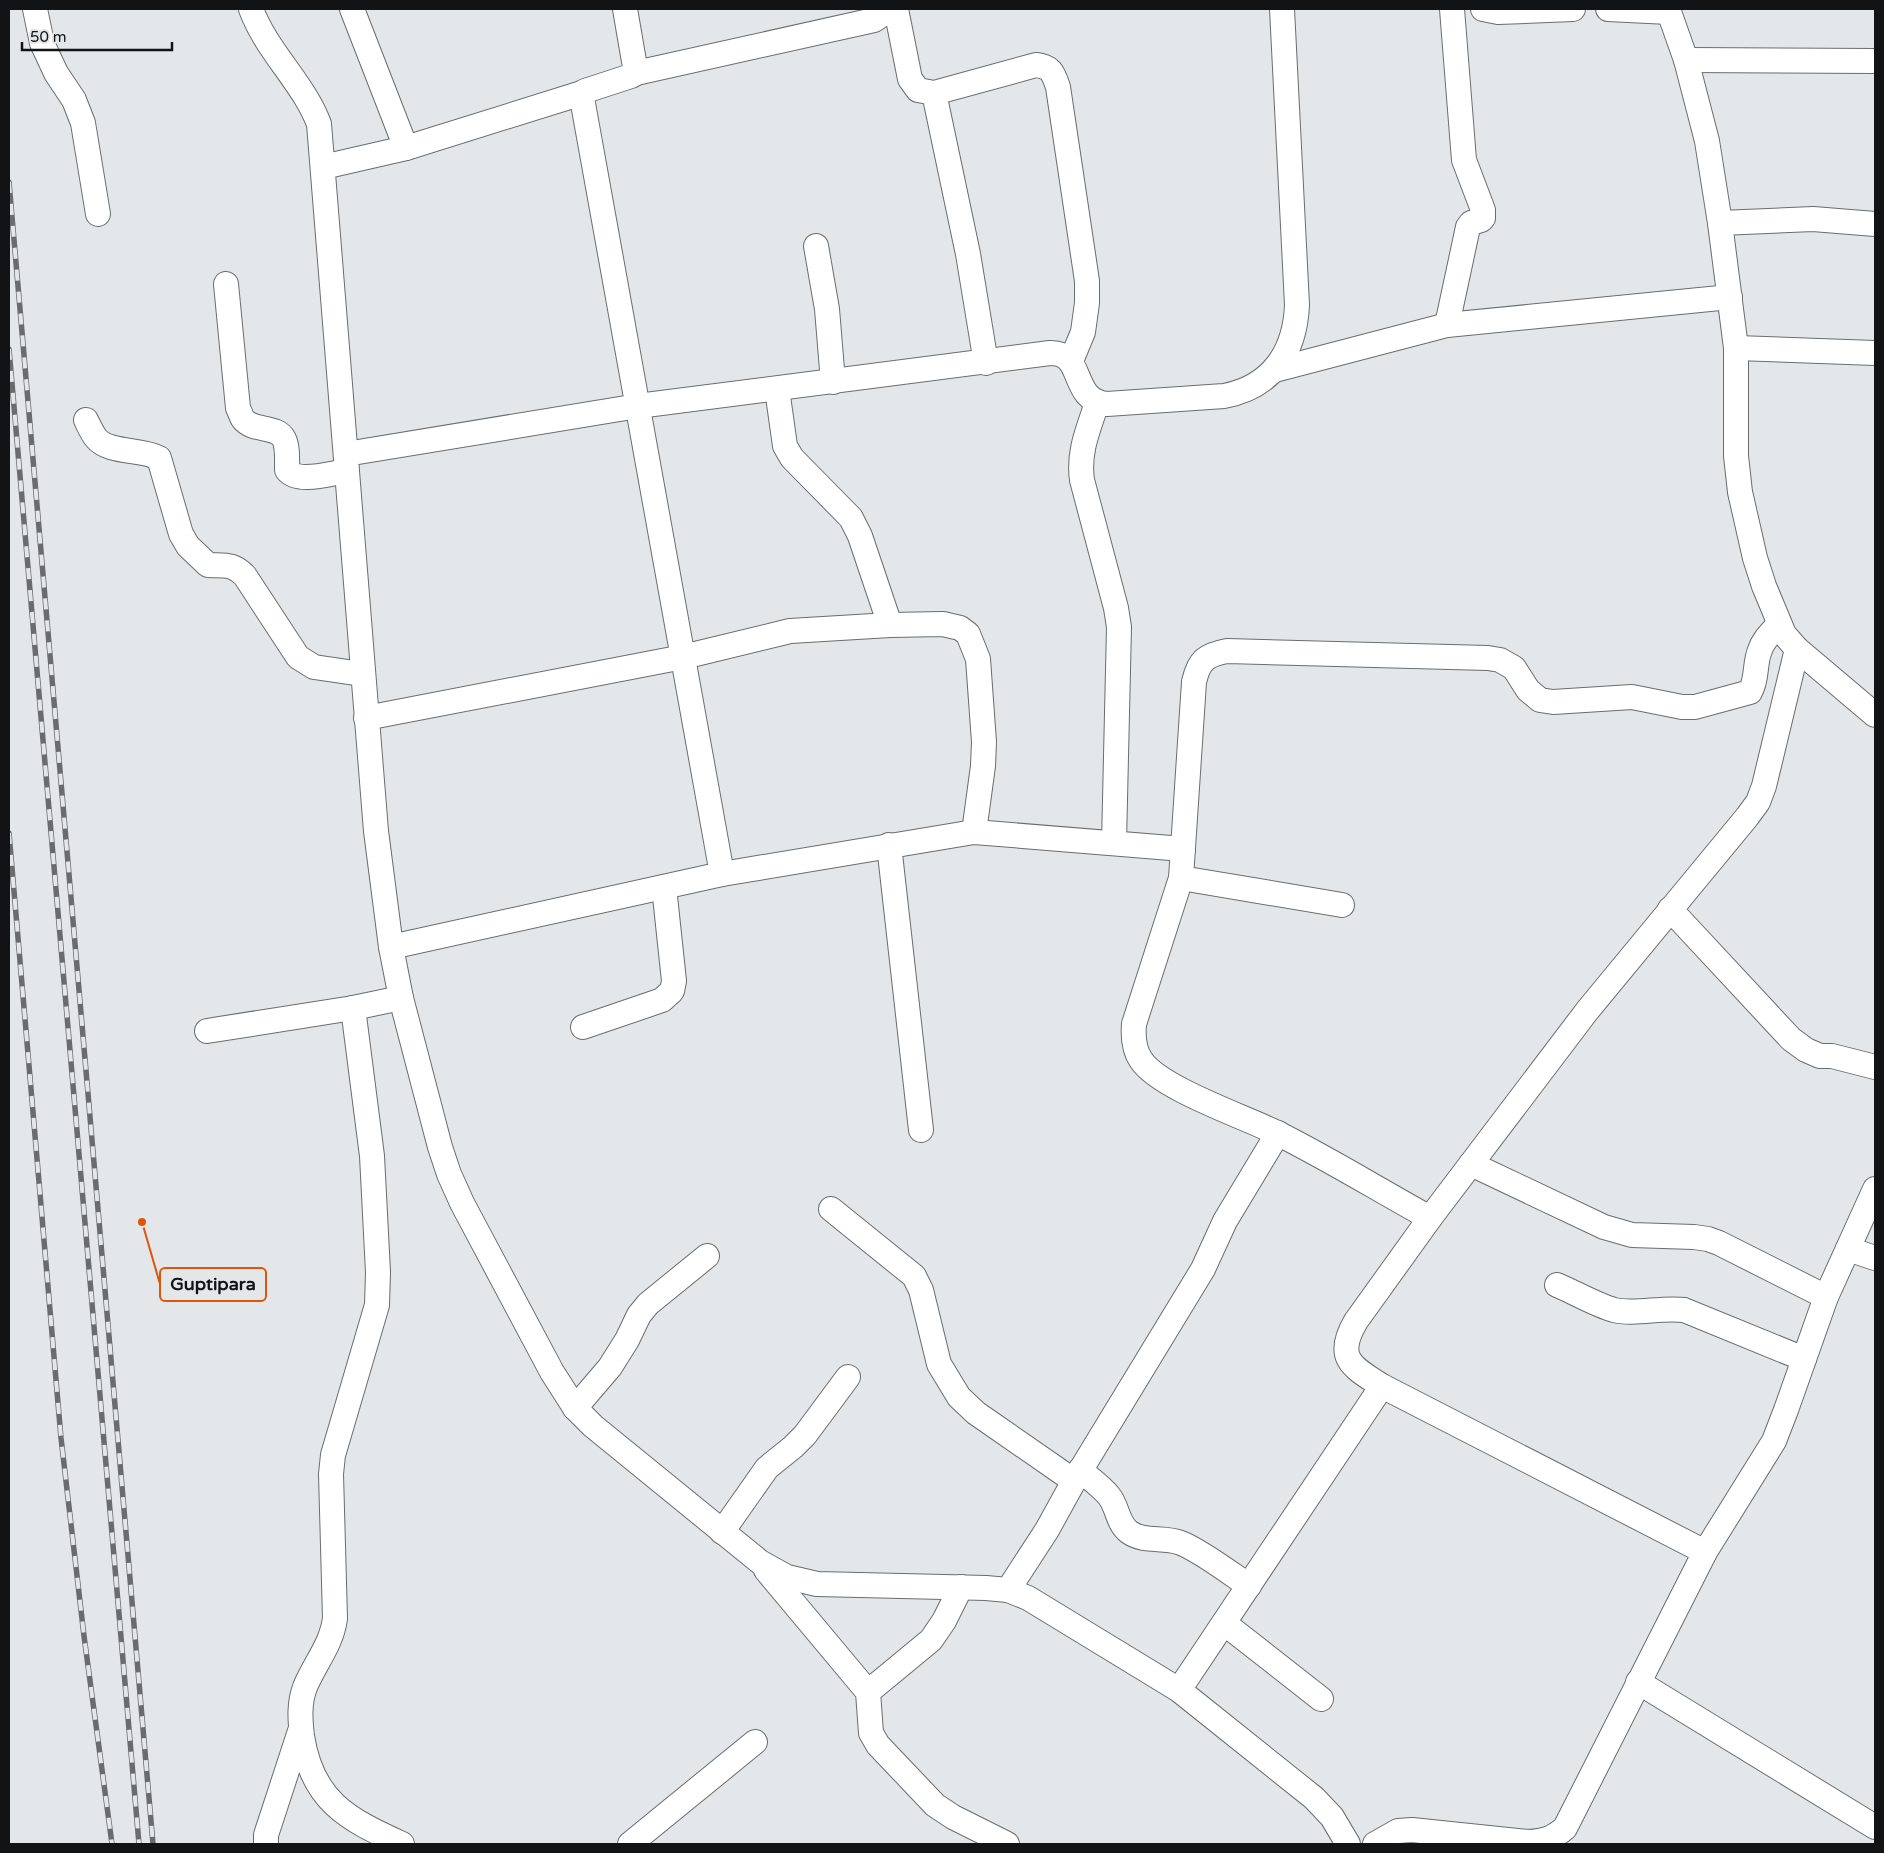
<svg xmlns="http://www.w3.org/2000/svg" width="1884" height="1853" font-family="'Varela Round',sans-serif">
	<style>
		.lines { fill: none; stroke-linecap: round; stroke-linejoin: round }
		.minor-casing { stroke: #696d6e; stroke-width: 26 }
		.minor { stroke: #fff; stroke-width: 24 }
		.rail-casing { stroke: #696b6c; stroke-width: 5.5 }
		.rail { stroke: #e3e7e9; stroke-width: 4; stroke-dasharray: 11; stroke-linecap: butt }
		.leader { fill: none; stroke: #dd560c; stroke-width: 2 }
		.callout-dot { fill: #dd560c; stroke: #e3e7e9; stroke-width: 2 }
		.callout { fill: #e3e7e9; stroke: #dd560c; stroke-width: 2 }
		.callout-label { font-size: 18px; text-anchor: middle; font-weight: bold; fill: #121314 }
	</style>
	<rect width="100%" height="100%" fill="#e3e7e9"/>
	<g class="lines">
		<g class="minor-casing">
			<g id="minor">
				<polyline points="35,9 42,43 56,73 74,100 83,123 98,214"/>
				<path d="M251 9C267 52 303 82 319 124L376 831 391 947 401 998 440 1147 449 1174 462 1203 552 1372 575 1408 593 1426 760 1562 787 1577 817 1584 986 1588 1008 1590 1028 1598 1179 1690 1314 1798 1332 1817 1348 1844"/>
				<polyline points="352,9 406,148"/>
				<path d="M896 9 910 79 918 90 934 93 1036 65C1052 67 1053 73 1058 87L1087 281V303L1083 332 1071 361"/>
				<polyline points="1483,9 1498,12 1573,9"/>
				<polyline points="1608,9 1669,12"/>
				<polyline points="1668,9 1686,60 1707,141 1720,223 1736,348 1736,456 1740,492 1755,558 1764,586 1784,634 1797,649 1875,715"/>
				<polyline points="1686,60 1875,61"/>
				<polyline points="636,73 874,20 880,16 886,9"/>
				<polyline points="934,93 968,254 986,363"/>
				<polyline points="323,167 406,148 582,93"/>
				<polyline points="1720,223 1813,219 1875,224"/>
				<polyline points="816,246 827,309 833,382"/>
				<path d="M226 284 238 408C240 412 241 416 243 419 253 432 277 425 284 439 288 447 287 461 287 470 298 484 331 473 347 471"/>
				<polyline points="1447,325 1468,227 1471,223 1481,220 1483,218 1483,210 1464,160 1452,9"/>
				<polyline points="1736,348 1875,353"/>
				<polyline points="1275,370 1447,325 1730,297"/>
				<polyline points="777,389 785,446 792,458 851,518 860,536 890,625"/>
				<path d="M1097 403C1088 430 1078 452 1082 480L1116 608 1119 627 1114 843"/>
				<path d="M86 420C89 426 92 433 96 438 109 454 141 448 159 458L181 534 188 546 208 565C224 566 233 563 245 576L298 657 314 667 362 674"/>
				<path d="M346 454 638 406 1050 353C1086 352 1069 400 1107 404L1224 396C1272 387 1295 352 1297 305L1282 9"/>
				<polyline points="366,718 683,657 790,631 890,625 943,624 960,628 968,634 978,659 984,742 983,766 974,832"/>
				<polyline points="889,845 921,1130"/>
				<polyline points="722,874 974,832 1183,849"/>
				<polyline points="1181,878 1342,905"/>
				<polyline points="1670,909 1791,1039 1806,1050 1820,1056 1832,1056 1875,1067"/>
				<polyline points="391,947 722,874 582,98 582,93 585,91 631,76 636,73 625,9"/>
				<path d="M353 1008 372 1156 378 1272 377 1305 333 1455 331 1474 335 1618C332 1644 315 1663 305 1687 299 1703 300 1719 302 1736 312 1801 347 1819 402 1844"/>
				<polyline points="583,1027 662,1000 672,991 674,981 664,887"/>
				<polyline points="207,1031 353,1008 401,998"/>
				<polyline points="1471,1164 1604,1227 1632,1235 1694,1237 1708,1239 1719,1243 1826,1297"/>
				<polyline points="831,1209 914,1276 921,1290 939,1364 959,1397 976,1413 1074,1481"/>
				<path d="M1430 1218C1379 1190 1329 1159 1277 1133 1245 1117 1159 1088 1141 1060 1134 1050 1133 1036 1134 1024L1181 878 1194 682C1199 660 1206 655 1227 651L1488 658 1500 660 1514 668 1528 690 1540 700 1553 702 1632 697 1682 707H1695L1750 692C1758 678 1754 664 1760 650 1763 640 1772 632 1779 624"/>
				<polyline points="1848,1249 1875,1258"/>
				<path d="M1557 1285C1574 1292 1596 1305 1614 1310 1634 1315 1662 1307 1684 1310L1804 1359"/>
				<polyline points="575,1408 610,1367 627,1340 639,1315 648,1304 707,1256"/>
				<path d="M1080 1470C1089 1478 1101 1486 1109 1496 1118 1507 1117 1523 1129 1532 1144 1543 1164 1536 1181 1543 1201 1551 1230 1573 1249 1586"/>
				<polyline points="722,1532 767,1468 793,1447 805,1435 848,1377"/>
				<path d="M1705 1552 1382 1386C1352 1367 1334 1358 1356 1321L1430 1218 1587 1011 1747 817 1758 802 1764 786 1797 649"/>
				<polyline points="766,1570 868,1692 871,1733 878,1745 935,1805 953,1817 1007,1844"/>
				<polyline points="1008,1590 1047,1530 1074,1481 1203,1269 1225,1221 1278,1133"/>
				<polyline points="1224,1623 1321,1699"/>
				<polyline points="1638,1682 1875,1827"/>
				<polyline points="1179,1690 1382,1386"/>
				<polyline points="868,1692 931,1640 944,1621 961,1587"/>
				<polyline points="266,1844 266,1835 300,1731"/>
				<polyline points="630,1844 755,1742"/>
				<path d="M1375 1844 1398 1831 1412 1830 1528 1842C1545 1841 1552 1839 1565 1828L1705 1552 1774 1441 1786 1410 1826 1297 1875 1189"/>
			</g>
		</g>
		<use href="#minor" class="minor"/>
		<g class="rail-casing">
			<g id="rail">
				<polyline points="9,182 153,1844"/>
				<polyline points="9,349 139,1844"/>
				<polyline points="9,833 61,1438 84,1636 112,1844"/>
			</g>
		</g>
		<use href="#rail" class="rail"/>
	</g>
	<path class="leader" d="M142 1222L160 1284"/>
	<circle class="callout-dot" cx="142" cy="1222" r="5"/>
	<rect class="callout" x="160" y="1268" width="106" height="33" rx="5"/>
	<g class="callout-label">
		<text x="213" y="1290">Guptipara</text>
	</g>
	<rect width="1884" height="1853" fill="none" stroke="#121314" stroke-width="20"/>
	<path d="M22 42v8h150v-8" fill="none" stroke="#121314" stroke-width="2.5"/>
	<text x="30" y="42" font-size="15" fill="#121314" stroke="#e3e7e9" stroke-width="4" paint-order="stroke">50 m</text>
</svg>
